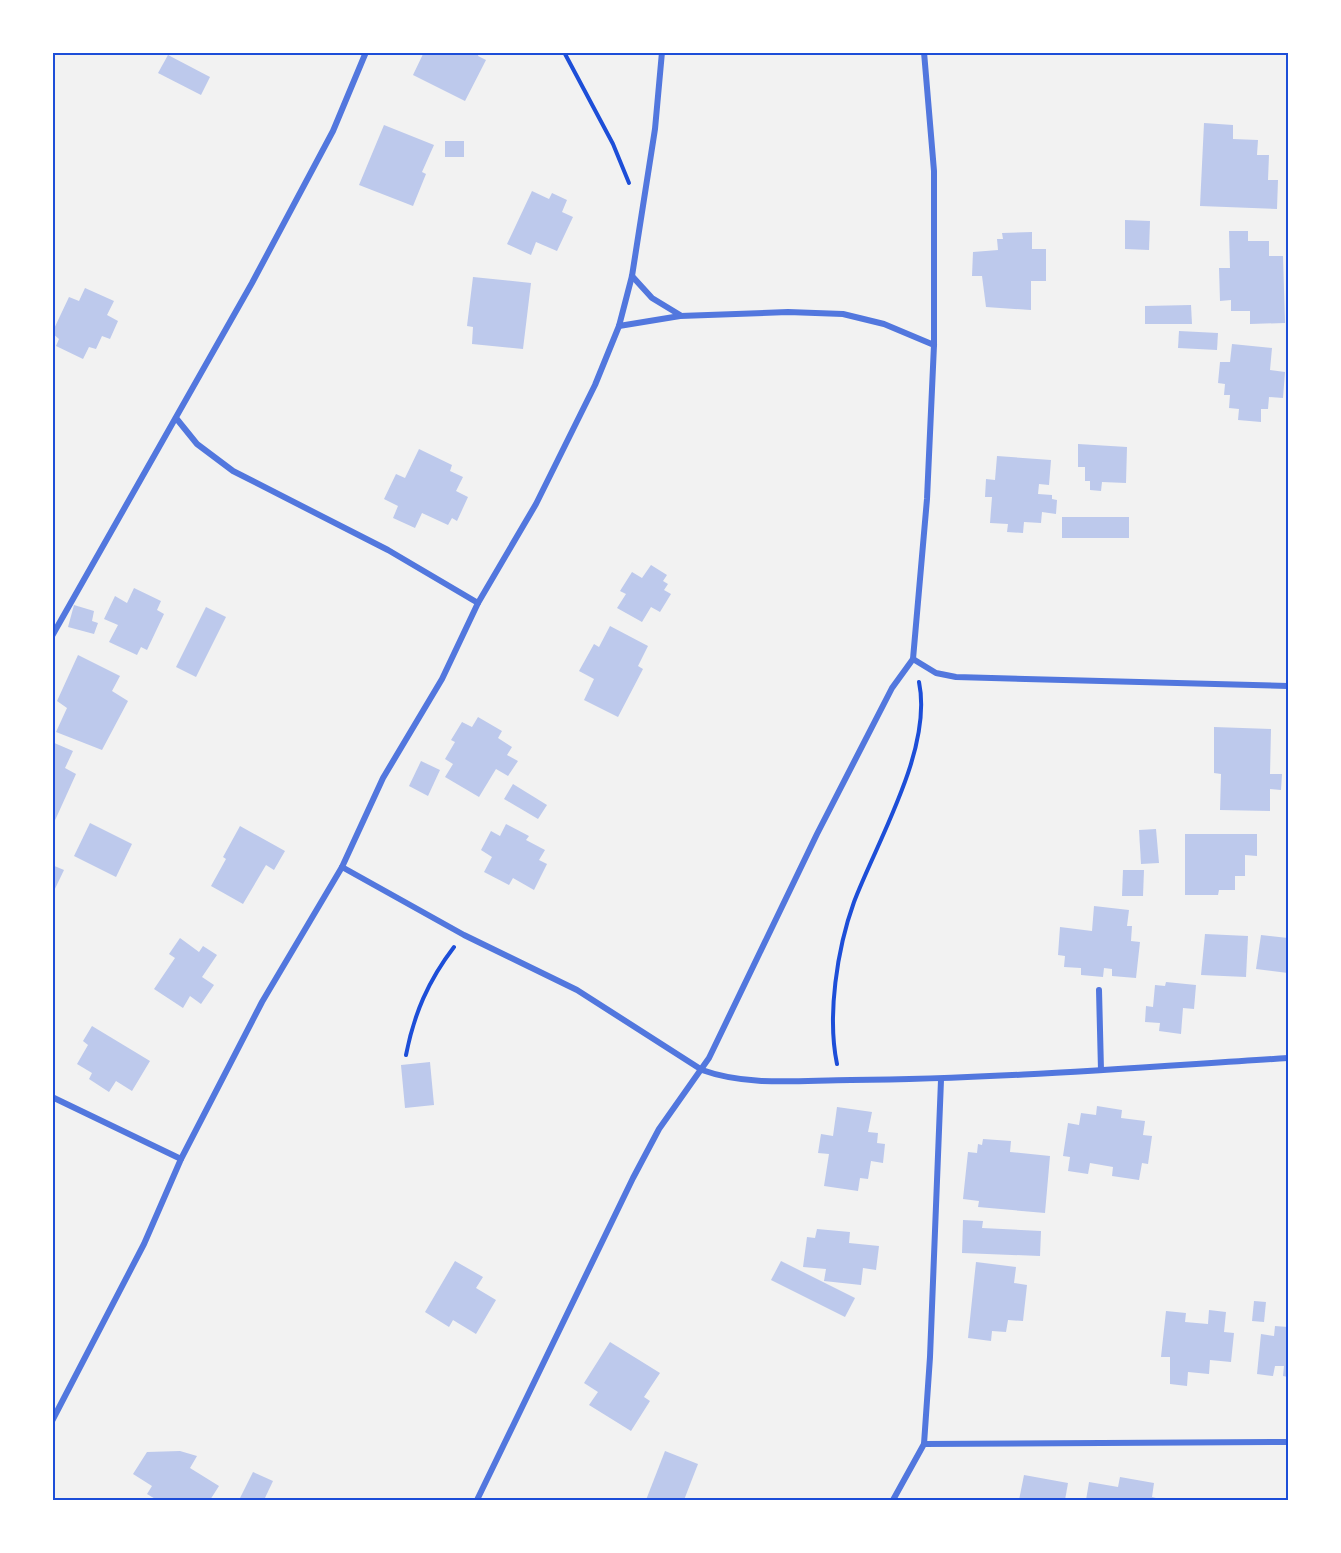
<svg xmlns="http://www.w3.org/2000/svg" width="1341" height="1553" font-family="'PT Sans Narrow',sans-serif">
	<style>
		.building { fill: #bdc9ec }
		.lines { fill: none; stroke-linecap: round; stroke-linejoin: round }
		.path { stroke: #1d4ed8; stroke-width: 4 }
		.minor { stroke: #5277de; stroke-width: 6 }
		.neatline { fill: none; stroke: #1d4ed8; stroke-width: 2 }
	</style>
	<rect width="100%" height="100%" fill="#f2f2f2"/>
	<g class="building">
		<polygon points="424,52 479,52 478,56 486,60 465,101 413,75"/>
		<polygon points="168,55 210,77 201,95 158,73"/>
		<polygon points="1204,123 1233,125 1233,139 1258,140 1257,155 1269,155 1268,180 1278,180 1277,209 1200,206"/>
		<polygon points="384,125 434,145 422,172 426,174 413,206 359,185"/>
		<rect x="445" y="141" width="19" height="16"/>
		<polygon points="532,191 549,199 552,193 567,200 562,212 573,217 557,251 536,242 531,255 507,244"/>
		<polygon points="1125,220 1150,221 1149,250 1125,249"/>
		<polygon points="1229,231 1248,231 1248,241 1269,241 1269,256 1283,256 1285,323 1250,324 1250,311 1231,311 1231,300 1220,301 1219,268 1230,268"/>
		<polygon points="1032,232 1032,249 1046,249 1046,281 1031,281 1031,310 986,307 982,276 972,276 973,252 998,250 997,239 1003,239 1002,233"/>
		<polygon points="473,277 531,283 523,349 472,344 473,327 467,326"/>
		<polygon points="85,288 114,301 107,315 118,321 110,339 102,336 96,349 89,347 83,359 56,346 59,339 52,333 69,297 79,301"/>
		<polygon points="1191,305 1192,324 1145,324 1145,306"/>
		<polygon points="1179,331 1218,333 1217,350 1178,348"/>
		<polygon points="1232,344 1272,348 1270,370 1285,372 1283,398 1269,397 1268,409 1261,409 1261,422 1238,420 1239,409 1229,408 1230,395 1224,395 1225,384 1218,383 1220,362 1230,362"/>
		<polygon points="1078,444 1127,447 1126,483 1102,482 1101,491 1090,490 1090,481 1085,481 1085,467 1078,467"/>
		<polygon points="419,449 452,465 450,471 463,477 456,491 468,497 457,521 452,518 448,525 422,513 415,528 393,518 398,506 384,499 396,474 405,478"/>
		<polygon points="997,456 1051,460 1049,485 1039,484 1038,494 1052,495 1052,499 1057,500 1056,514 1042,512 1041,523 1024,522 1023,533 1007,532 1008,524 990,523 992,497 985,497 986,479 995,480"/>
		<rect x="1062" y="517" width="67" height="21"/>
		<polygon points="651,565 667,575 663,581 668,584 664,590 671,594 660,612 651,607 642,622 617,608 626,594 620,591 632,572 642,578"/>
		<polygon points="134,588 161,601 157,610 164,614 147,650 141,647 137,655 109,642 118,625 104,619 115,596 127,603"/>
		<polygon points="74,605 94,611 92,621 98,623 94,634 68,627"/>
		<polygon points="206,607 226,617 196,677 176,667"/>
		<polygon points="610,626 648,646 638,666 643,669 618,717 584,700 594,679 579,671 594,644 599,647"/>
		<polygon points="78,655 120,676 112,691 128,701 102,750 56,732 67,708 57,701"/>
		<polygon points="478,717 502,731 498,738 512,747 507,755 518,761 508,776 496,769 479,797 445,777 453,764 445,759 455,742 451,740 462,722 472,727"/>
		<polygon points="1214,727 1271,729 1270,774 1282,774 1281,790 1270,789 1270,811 1220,810 1221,774 1214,773"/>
		<polygon points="52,742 73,751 65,768 76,774 52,827"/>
		<polygon points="421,761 440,770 428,796 409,786"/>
		<polygon points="513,784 547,805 538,819 504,799"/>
		<polygon points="90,823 132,844 116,877 74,856"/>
		<polygon points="506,824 529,836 526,840 545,850 539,860 547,864 534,890 513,878 509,885 484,872 492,857 481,850 491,831 500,836"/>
		<polygon points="240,826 285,851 274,870 266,865 243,904 211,886 226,859 223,857"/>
		<polygon points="1156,829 1159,863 1141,864 1139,830"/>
		<polygon points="1185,834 1257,834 1257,856 1245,855 1245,876 1235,876 1235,890 1219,890 1218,895 1185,895"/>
		<polygon points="52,865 64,870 52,895"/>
		<polygon points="1123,870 1144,870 1143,896 1122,896"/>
		<polygon points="1094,906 1129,910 1127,926 1132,926 1131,941 1140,942 1136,978 1112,976 1112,969 1104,968 1103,977 1081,975 1081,968 1064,967 1065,956 1058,955 1060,927 1092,931"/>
		<polygon points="1205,934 1248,936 1246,977 1201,975"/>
		<polygon points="1261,935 1288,938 1288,973 1256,969"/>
		<polygon points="180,938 199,952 203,946 217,955 202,977 214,985 201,1004 190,996 183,1008 154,989 175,958 169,954"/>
		<polygon points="1166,982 1196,985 1194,1009 1183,1008 1181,1034 1159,1031 1160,1023 1145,1022 1146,1006 1153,1007 1155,985 1165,986"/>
		<polygon points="92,1026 150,1061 132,1091 116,1081 109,1092 89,1079 92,1073 77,1064 88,1045 83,1041"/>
		<polygon points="430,1062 434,1105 405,1108 401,1065"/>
		<polygon points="1097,1106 1122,1110 1121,1118 1145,1121 1143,1135 1152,1136 1148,1164 1142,1163 1139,1180 1112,1176 1113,1167 1090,1163 1088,1174 1068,1171 1070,1157 1063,1156 1068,1123 1079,1125 1081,1113 1096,1115"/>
		<polygon points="837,1107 872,1112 868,1132 878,1133 877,1143 885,1144 883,1163 871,1161 868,1179 860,1178 858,1191 824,1186 829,1154 818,1153 821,1134 833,1136"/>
		<polygon points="983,1139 1011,1141 1010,1152 1050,1156 1045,1213 978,1207 979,1201 963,1199 968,1152 977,1153 978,1144 982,1145"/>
		<polygon points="963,1220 983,1221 982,1228 1041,1231 1040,1256 962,1253"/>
		<polygon points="817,1229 850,1232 849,1243 879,1246 876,1270 863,1268 861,1285 824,1281 826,1269 803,1267 807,1237 815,1238"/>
		<polygon points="455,1261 483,1277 476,1288 496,1300 476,1334 453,1320 449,1327 425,1312"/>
		<polygon points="781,1261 855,1298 845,1317 771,1280"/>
		<polygon points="976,1262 1016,1267 1014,1283 1027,1285 1023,1321 1008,1320 1006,1332 992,1331 991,1341 968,1338"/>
		<polygon points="1254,1301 1266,1302 1264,1322 1252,1321"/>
		<polygon points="1209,1310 1226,1312 1224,1332 1234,1333 1231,1362 1210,1360 1209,1374 1188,1372 1187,1386 1170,1384 1170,1357 1161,1357 1166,1311 1186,1313 1185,1322 1208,1324"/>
		<polygon points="1275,1326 1288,1327 1288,1377 1283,1376 1284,1366 1275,1366 1273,1376 1257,1374 1261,1334 1274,1336"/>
		<polygon points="610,1342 660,1373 644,1397 650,1401 631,1431 589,1405 598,1392 584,1383"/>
		<polygon points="180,1451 197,1456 190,1468 219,1486 210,1500 157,1500 147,1494 152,1486 133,1474 147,1452"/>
		<polygon points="665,1451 698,1464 684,1500 646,1500"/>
		<polygon points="253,1472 273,1481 264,1500 239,1500"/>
		<polygon points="1024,1475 1068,1483 1065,1500 1019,1500"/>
		<polygon points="1120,1477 1154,1483 1152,1497 1164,1500 1086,1500 1089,1482 1118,1487"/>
	</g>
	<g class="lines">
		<g class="path">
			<polyline points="564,52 613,144 629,183"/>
			<path d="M406 1055C414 1014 428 981 454 947"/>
			<path d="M837 1064C827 1016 837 949 854 902 877 841 933 749 919 682"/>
		</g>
		<g class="minor">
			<polyline points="632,276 652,298 680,315"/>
			<polyline points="619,326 680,316 788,312 843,314 884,324 934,345"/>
			<polyline points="176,418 197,444 233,471 388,550 478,603"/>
			<polyline points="52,636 252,283 333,131 366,52"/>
			<polyline points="913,659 936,673 956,677 1288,686"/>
			<path d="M342 867 464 935 577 990 702 1070C749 1087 802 1080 851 1080 997 1079 1143 1067 1288 1058"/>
			<polyline points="1099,990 1101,1070"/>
			<polyline points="52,1097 181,1159"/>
			<polyline points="52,1421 144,1244 181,1159 262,1002 342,867 383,778 442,679 478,603 536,504 595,385 619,326 632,276 655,129 662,52"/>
			<polyline points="924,1444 1288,1442"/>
			<polyline points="477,1500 633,1178 659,1129 709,1058 817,834 892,688 913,659 927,499 934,345 934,171 924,52"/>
			<polyline points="893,1500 924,1444 930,1357 941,1080"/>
		</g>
	</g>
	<rect width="1341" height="1553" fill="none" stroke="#ffffff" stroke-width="108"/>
	<rect x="54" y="54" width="1233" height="1445" class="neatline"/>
</svg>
